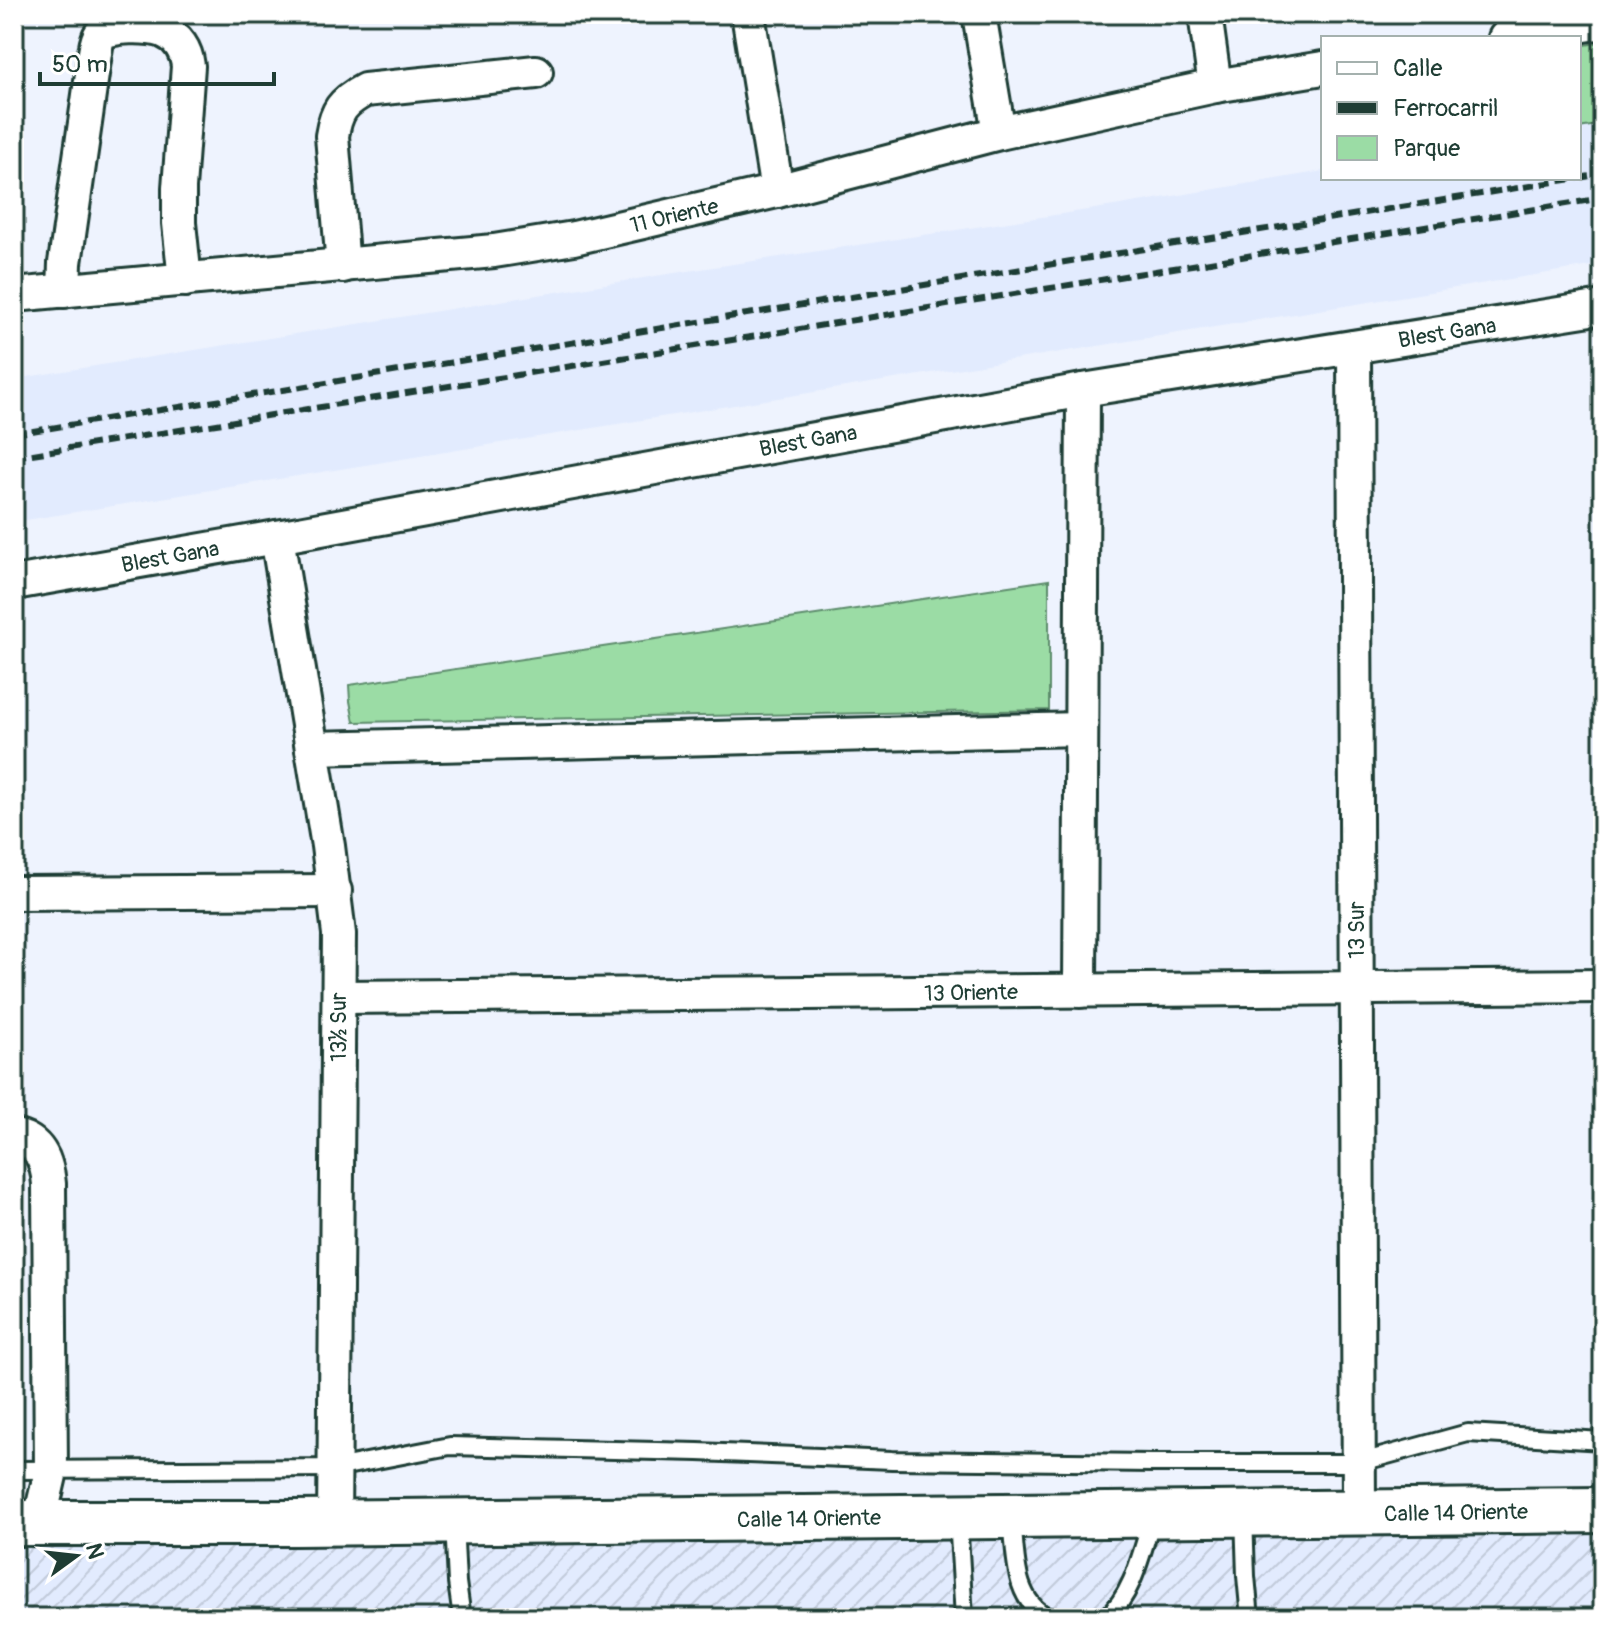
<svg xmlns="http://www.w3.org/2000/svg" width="1617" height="1632" font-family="Pangolin,sans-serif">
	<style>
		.built { fill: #e2ebfe }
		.industrial { fill: url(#industrial-furrows) }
		.green { fill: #9bdca5; stroke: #5d8c6c; stroke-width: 2 }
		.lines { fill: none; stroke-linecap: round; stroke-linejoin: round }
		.service-casing { stroke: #1f3d34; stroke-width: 22 }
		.minor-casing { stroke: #1f3d34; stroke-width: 38 }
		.secondary-casing { stroke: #1f3d34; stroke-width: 50 }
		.service { stroke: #fff; stroke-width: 16 }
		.minor { stroke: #fff; stroke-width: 32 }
		.secondary { stroke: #fff; stroke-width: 44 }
		.rail { stroke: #1f3d34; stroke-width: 6; stroke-dasharray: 12 6; stroke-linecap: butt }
		.labels { text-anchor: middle; stroke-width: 6; stroke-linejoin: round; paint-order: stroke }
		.street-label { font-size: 22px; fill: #1f3d34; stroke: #fff }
	</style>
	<defs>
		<pattern id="industrial-furrows" width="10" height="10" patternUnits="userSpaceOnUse" patternTransform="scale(2)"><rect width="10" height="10" fill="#e2ebfe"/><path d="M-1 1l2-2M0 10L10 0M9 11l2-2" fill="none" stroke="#c1cada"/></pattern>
	</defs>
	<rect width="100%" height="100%" fill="#eef3fe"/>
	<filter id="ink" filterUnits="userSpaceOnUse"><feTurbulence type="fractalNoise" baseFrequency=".0125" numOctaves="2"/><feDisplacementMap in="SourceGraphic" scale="16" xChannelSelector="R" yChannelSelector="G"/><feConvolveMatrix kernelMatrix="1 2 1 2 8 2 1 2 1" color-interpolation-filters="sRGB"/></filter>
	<g filter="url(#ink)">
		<polygon class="built" points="1603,124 1603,264 14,522 14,379 668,274 1114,206 1323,171 1323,178 1579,178 1579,128"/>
		<polygon class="industrial" points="1603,1526 1603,1618 14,1618 14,1543"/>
		<g class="green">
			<polygon points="1603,42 1603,124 1579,128 1579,46"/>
			<polygon points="1049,580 1049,710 354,722 350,701 349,685"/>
		</g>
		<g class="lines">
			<g class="service-casing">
				<g id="service">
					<polyline points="14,1470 335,1468 450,1446 698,1452 892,1460 1152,1463 1358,1463 1468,1433 1603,1441"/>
					<polyline points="1244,1515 1246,1576 1250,1618"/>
					<path d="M1012 1517C1016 1553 1012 1601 1050 1618"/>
					<polyline points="958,1518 964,1618"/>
					<polyline points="454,1523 457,1582 462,1618"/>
					<path d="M1106 1618C1134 1594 1142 1550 1153 1516"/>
				</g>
			</g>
			<g class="minor-casing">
				<g id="minor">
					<polyline points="748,14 777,191"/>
					<polyline points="979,14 999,133"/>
					<polyline points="1205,14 1215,86"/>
					<polyline points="1505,38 1603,22"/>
					<path d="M343 266 332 136C336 111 342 102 365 90L536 72"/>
					<path d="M64 291 65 263 95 53C96 47 97 39 100 35 108 25 152 26 163 31 178 37 186 50 188 66L179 188V223L185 280"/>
					<polyline points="14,295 494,251 574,238 777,191 999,133 1215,86 1323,68"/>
					<polyline points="1354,347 1359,1513"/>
					<polyline points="277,537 328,846 339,934 334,1523"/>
					<polyline points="14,583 277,537 1083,390 1603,307"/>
					<polyline points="312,748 1081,729"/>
					<polyline points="14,893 335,891"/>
					<polyline points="1080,991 1083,390"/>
					<polyline points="339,997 1603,986"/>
					<path d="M14 1136C39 1140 47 1161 49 1184L51 1471 39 1523"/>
				</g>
			</g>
			<g class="secondary-casing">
				<polyline id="secondary" points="14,1523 296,1523 1603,1510"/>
			</g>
			<use href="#service" class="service"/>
			<use href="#minor" class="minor"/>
			<use href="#secondary" class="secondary"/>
			<g class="rail">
				<polyline points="14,434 1603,174"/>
				<polyline points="14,457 1603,198"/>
			</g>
		</g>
	</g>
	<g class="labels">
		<g class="street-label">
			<text transform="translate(674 215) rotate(-13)" y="8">11 Oriente</text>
			<text transform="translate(1447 332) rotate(-9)" y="8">Blest Gana</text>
			<text transform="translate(808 440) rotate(-10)" y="8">Blest Gana</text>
			<text transform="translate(170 556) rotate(-10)" y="8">Blest Gana</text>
			<text transform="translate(1356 930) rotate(-90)" y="8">13 Sur</text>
			<text transform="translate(971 992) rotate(-1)" y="8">13 Oriente</text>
			<text transform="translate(338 1027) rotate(-90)" y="8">13½ Sur</text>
			<text transform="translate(1456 1512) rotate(-1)" y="8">Calle 14 Oriente</text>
			<text transform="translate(809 1518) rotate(-1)" y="8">Calle 14 Oriente</text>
		</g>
	</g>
	<rect width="1617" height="1632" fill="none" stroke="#fff" stroke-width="48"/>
	<rect x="24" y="24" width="1569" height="1584" fill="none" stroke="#1f3d34" stroke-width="3" filter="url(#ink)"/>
	<rect x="1321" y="36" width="260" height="144" fill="#ffffff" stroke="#a5b1ae" stroke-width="2"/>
	<rect x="1337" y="62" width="40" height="12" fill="#ffffff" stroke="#a5b1ae" stroke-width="2"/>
	<text x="1393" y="76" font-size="24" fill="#1f3d34">Calle</text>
	<rect x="1337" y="102" width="40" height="12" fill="#1f3d34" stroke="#a5b1ae" stroke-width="2"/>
	<text x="1393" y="116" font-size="24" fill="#1f3d34">Ferrocarril</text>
	<rect x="1337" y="136" width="40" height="24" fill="#9bdca5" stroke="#a5b1ae" stroke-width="2"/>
	<text x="1393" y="156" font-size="24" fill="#1f3d34">Parque</text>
	<g transform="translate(76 1556) rotate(75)" stroke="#ffffff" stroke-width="6" paint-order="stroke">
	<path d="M0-6L14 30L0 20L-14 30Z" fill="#1f3d34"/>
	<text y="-12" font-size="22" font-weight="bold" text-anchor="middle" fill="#1f3d34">N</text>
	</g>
	<path d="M40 72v12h234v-12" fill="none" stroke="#1f3d34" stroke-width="4"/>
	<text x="52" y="72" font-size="24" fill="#1f3d34" stroke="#ffffff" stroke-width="6" paint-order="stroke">50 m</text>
</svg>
